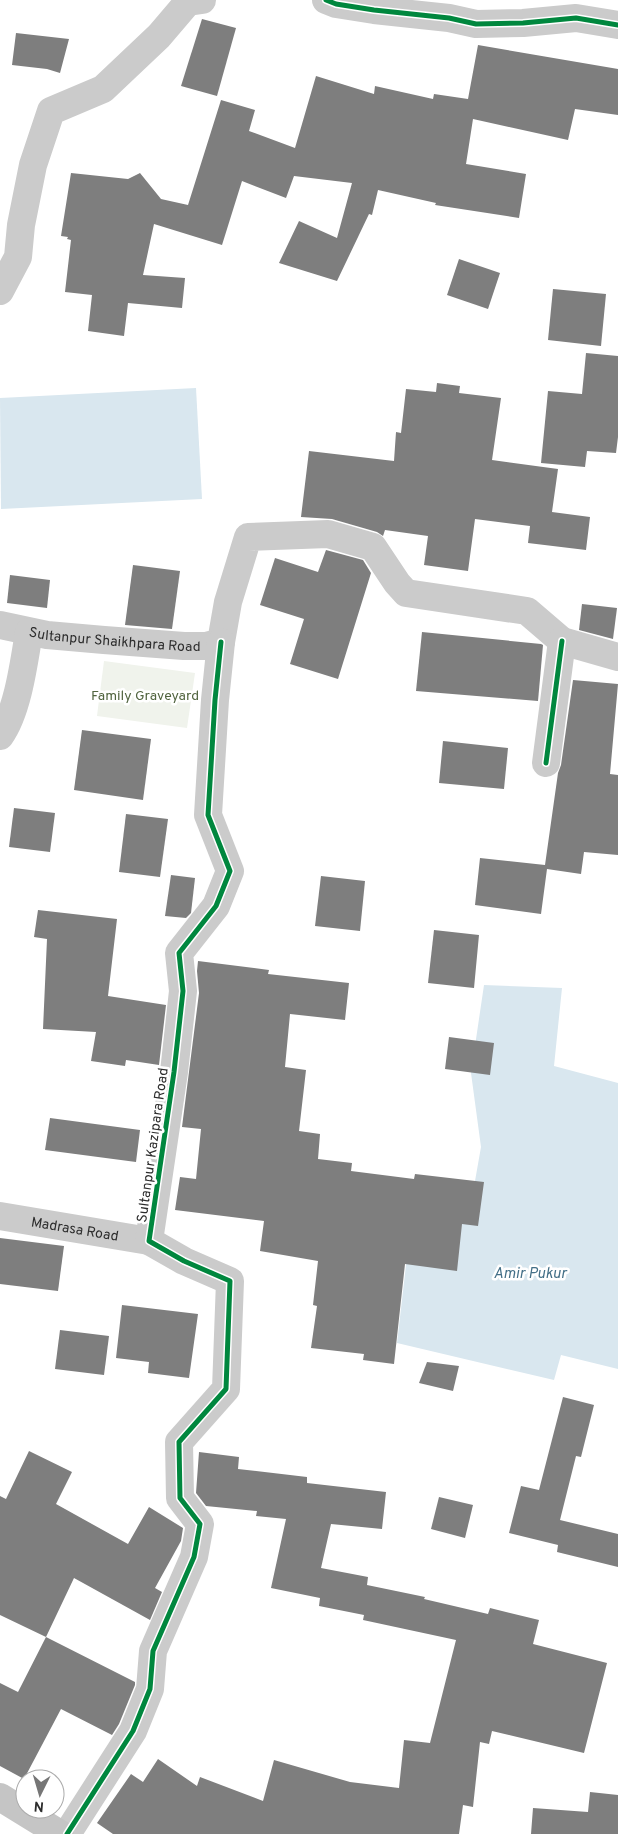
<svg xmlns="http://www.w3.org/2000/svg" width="618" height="1834" font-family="Overpass,sans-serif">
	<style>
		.green { fill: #f0f3ec }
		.water { fill: #d9e7ef }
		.building { fill: #7e7e7e }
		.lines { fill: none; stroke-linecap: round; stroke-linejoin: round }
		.secondary { stroke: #cbcbcb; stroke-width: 28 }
		.primary { stroke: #c5c5c5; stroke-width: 28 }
		.cycleway-casing { stroke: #fff; stroke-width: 8 }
		.cycleway { stroke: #00873e; stroke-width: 5 }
		.labels { text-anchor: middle; stroke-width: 5; stroke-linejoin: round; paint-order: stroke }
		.street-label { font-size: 14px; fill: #2d2d2d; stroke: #fff }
		.park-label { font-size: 14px; fill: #51643f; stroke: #fff }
		.water-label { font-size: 15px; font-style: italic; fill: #436f87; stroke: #fff }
	</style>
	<rect width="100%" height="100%" fill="#fff"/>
	<polygon class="green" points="104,661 195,673 187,728 97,716"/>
	<g class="water">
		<polygon points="196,388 202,499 1,509 0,398"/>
		<polygon points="484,985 562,988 554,1066 618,1083 618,1369 561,1355 554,1380 397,1343 408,1248 472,1198 481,1147 471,1073"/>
	</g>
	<g class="building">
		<polygon points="202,19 236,28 217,96 181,86"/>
		<polygon points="16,33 69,39 60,73 47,69 12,65"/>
		<polygon points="478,45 618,69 618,115 575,109 568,140 473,119 466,164 526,174 519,218 435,205 436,203 378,190 372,215 369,214 337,281 279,263 299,221 337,238 352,183 294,176 286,198 242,181 222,245 154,224 143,275 185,278 182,308 128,303 124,336 88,331 92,295 65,292 71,240 67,239 68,237 61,236 71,173 128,179 140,173 161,199 188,205 221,100 255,110 249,131 295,148 316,76 374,94 375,86 433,99 434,94 468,99"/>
		<polygon points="459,259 500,273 488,309 447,295"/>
		<polygon points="553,289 606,294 601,346 548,340"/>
		<polygon points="586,353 618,356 618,437 616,453 587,451 585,467 541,463 548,391 582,394"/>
		<polygon points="437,383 460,386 459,393 501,398 492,460 558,469 552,512 590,517 586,550 528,543 530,526 475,519 468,571 424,565 428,536 385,530 383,536 377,532 332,519 301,517 309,451 394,461 396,432 401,433 406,389 436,392"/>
		<polygon points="326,550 363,560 371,573 338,679 290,664 304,619 260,605 275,558 318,572"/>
		<polygon points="133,565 180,571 172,629 125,625"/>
		<polygon points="10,575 50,580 47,608 7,603"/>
		<polygon points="582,604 617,608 613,639 579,630"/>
		<polygon points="422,632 541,644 543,645 538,701 416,691"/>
		<polygon points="573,680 618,684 610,774 618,775 618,855 584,852 581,874 547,869 541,914 475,905 480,858 545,865 558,773 561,765"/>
		<polygon points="82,730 151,739 143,800 74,790"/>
		<polygon points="443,741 508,748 504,789 439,783"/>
		<polygon points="14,808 55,813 50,852 9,847"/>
		<polygon points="126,814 168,819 160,877 119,872"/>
		<polygon points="171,875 195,878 191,913 186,918 165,916"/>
		<polygon points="321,876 365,881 360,931 315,926"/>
		<polygon points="38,910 117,919 108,996 166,1005 159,1065 126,1060 125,1066 91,1061 96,1032 43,1029 47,939 34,937"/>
		<polygon points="434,930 479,935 474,988 428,983"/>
		<polygon points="198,961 269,970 268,974 349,983 345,1020 290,1014 285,1067 306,1070 299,1131 320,1134 318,1159 352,1163 351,1171 414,1179 415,1174 484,1182 478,1226 462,1224 457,1271 405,1264 394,1364 363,1360 364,1354 311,1348 317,1306 313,1305 318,1261 260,1251 264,1221 175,1210 180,1177 196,1179 201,1129 182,1127 199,993 197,971"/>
		<polygon points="449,1037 494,1043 490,1075 445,1069"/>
		<polygon points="50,1118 140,1130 136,1162 45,1150"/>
		<polygon points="0,1238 64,1246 58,1291 0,1284"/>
		<polygon points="122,1305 198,1314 189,1378 148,1373 149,1362 116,1358"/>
		<polygon points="60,1330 109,1336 104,1375 55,1369"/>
		<polygon points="427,1362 459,1366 453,1391 419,1383"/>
		<polygon points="563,1397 594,1405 581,1457 576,1456 560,1520 618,1534 618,1567 557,1552 558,1545 509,1533 521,1486 539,1490"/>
		<polygon points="29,1451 72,1472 56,1504 128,1544 149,1507 183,1528 181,1541 155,1588 162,1592 150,1620 74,1578 46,1637 0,1615 0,1496 6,1499"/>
		<polygon points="199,1452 239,1457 238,1469 307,1477 307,1483 386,1492 382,1529 331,1524 321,1568 368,1577 367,1585 425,1597 424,1599 488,1614 490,1608 539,1620 533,1644 607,1663 584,1753 492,1731 489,1744 480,1742 473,1807 463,1805 459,1834 113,1834 97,1823 131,1774 143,1782 158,1759 197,1786 200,1777 263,1801 274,1760 350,1782 399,1788 404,1740 430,1743 456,1640 363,1620 364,1615 319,1606 320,1598 271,1588 286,1519 256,1516 257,1511 206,1506 196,1493"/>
		<polygon points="439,1497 473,1505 465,1538 431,1529"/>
		<polygon points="46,1637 135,1682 135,1685 119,1724 112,1735 61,1709 24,1779 0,1766 0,1683 18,1692"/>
		<polygon points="590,1792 618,1795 618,1834 531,1834 533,1808 588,1812"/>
	</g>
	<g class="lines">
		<g class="secondary">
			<polyline points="326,0 336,4 374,10 449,18 476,24 523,23 576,18 618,25"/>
			<polyline points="0,291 18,257 21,225 33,165 51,111 103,89 159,36 188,2 202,0"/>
			<path id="s1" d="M0 625 47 635 104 640 184 646H206L221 642 228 602 248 537 328 534 373 547 397 583 406 593 527 611 562 641 618 657"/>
			<path d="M0 736C18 711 24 662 29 632"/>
			<polyline points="546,763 562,641"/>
			<path id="s2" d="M0 1216 149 1241"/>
			<polyline points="67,1834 133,1731 150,1689 153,1651 194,1557 200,1524 180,1498 179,1442 226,1389 230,1281 184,1261 149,1241 174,1072 183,991 179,953 216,906 230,871 208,815 215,700 221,642"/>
		</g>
		<polyline class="primary" points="0,1797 60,1834"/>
		<g class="cycleway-casing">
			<g id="cycleway">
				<polyline points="326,0 336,4 374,10 449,18 476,24 523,23 576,18 618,25"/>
				<polyline points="546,763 562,641"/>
				<polyline points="67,1834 133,1731 150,1689 153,1651 194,1557 200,1524 180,1498 179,1442 226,1389 230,1281 184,1261 149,1241 174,1072 183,991 179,953 216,906 230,871 208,815 215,700 221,642"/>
			</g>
		</g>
		<use href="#cycleway" class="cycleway"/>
	</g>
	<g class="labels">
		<g class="street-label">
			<text dy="5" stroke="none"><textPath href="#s1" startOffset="116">Sultanpur Shaikhpara Road</textPath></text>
			<text transform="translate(152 1145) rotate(-82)" y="5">Sultanpur Kazipara Road</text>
			<text dy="5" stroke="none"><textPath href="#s2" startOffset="76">Madrasa Road</textPath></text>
		</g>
		<g class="park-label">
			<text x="145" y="700">Family Graveyard</text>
		</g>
		<g class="water-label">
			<text x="530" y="1278">Amir Pukur</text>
		</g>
	</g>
	<g transform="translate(40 1794) rotate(185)"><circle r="24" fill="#ffffff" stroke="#ababab"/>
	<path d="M0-4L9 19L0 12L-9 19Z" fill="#767676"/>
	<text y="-8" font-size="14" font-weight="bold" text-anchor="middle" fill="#2d2d2d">N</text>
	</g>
</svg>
